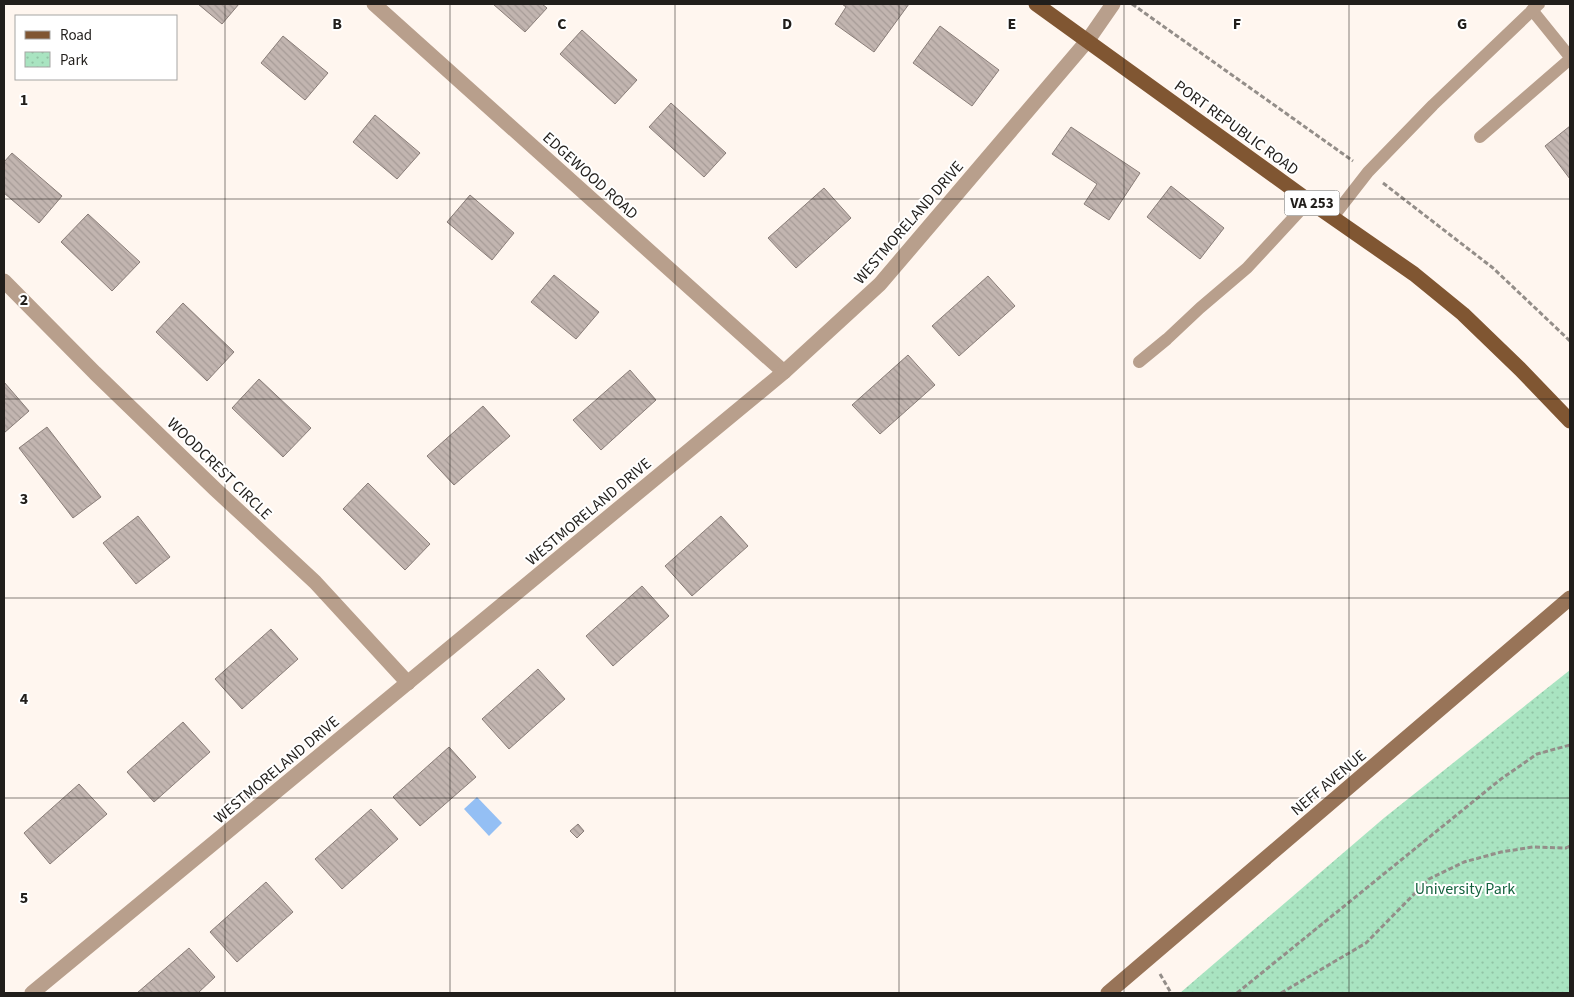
<svg xmlns="http://www.w3.org/2000/svg" width="1574" height="997" font-family="'Source Sans 3',sans-serif">
	<style>
		.park { fill: url(#park-dots) }
		.water { fill: #94bff4 }
		.building { fill: url(#building-back-hatch); stroke: #897d78 }
		.lines { fill: none; stroke-linecap: round; stroke-linejoin: round }
		.path { stroke: #948e89; stroke-width: 3; stroke-dasharray: 5 2.5; stroke-linecap: butt }
		.lane { stroke: #b89f8c; stroke-width: 12 }
		.street { stroke: #b89f8c; stroke-width: 15 }
		.secondary { stroke: #987458; stroke-width: 15 }
		.primary { stroke: #805632; stroke-width: 15 }
		.grid { fill: none; stroke: #211e1b; stroke-width: 1; stroke-opacity: 0.55 }
		.labels { text-anchor: middle; stroke-width: 4; stroke-linejoin: round; paint-order: stroke }
		.shield { fill: #fff; stroke: #64625f; stroke-width: 1 }
		.shield-label { font-size: 15px; font-weight: bold; fill: #211e1b }
		.street-label { font-size: 16px; fill: #211e1b; stroke: #fff }
		.park-label { font-size: 16px; fill: #15633f; stroke: #fff }
		.grid-label { font-size: 16px; text-anchor: middle; font-weight: bold; fill: #211e1b; stroke: #fff; stroke-width: 4; stroke-linejoin: round; paint-order: stroke }
	</style>
	<defs>
		<pattern id="park-dots" width="8" height="8" patternUnits="userSpaceOnUse" patternTransform="scale(1.25)"><rect width="8" height="8" fill="#a9e4c1"/><path d="M2 2h.1M6 6h.1" fill="none" stroke="#91c3a5" stroke-width="1.8" stroke-linecap="round"/></pattern>
		<pattern id="building-back-hatch" width="6" height="6" patternUnits="userSpaceOnUse" patternTransform="scale(1.25)"><rect width="6" height="6" fill="#c2b5b0"/><path d="M-1 5l2 2M0 0l6 6M5-1l2 2" fill="none" stroke="#a69b97"/></pattern>
	</defs>
	<rect width="100%" height="100%" fill="#fff6ef"/>
	<polygon class="park" points="1570,670 1570,993 1180,993 1384,818"/>
	<polygon class="water" points="477,797 502,823 489,836 464,809"/>
	<g class="building">
		<polygon points="198,4 239,4 222,24"/>
		<polygon points="493,4 542,4 547,8 525,32"/>
		<polygon points="842,4 909,4 874,52 835,24 846,7"/>
		<polygon points="940,26 999,70 972,106 913,63"/>
		<polygon points="582,30 637,80 615,104 560,54"/>
		<polygon points="283,36 328,73 305,100 261,63"/>
		<polygon points="671,103 726,153 704,177 649,127"/>
		<polygon points="375,115 420,153 397,179 353,142"/>
		<polygon points="1570,126 1570,179 1545,146"/>
		<polygon points="1071,127 1140,173 1109,220 1084,204 1097,184 1052,154"/>
		<polygon points="12,153 62,196 39,223 4,193 4,162"/>
		<polygon points="1171,186 1224,228 1200,259 1147,217"/>
		<polygon points="824,188 851,218 796,268 768,238"/>
		<polygon points="470,195 514,233 492,260 447,222"/>
		<polygon points="88,214 140,262 112,291 61,242"/>
		<polygon points="554,275 599,312 576,339 531,302"/>
		<polygon points="988,276 1015,306 959,356 932,326"/>
		<polygon points="183,303 234,352 207,381 156,332"/>
		<polygon points="908,355 935,385 880,434 852,405"/>
		<polygon points="630,370 656,400 601,450 573,420"/>
		<polygon points="259,379 311,428 283,457 232,408"/>
		<polygon points="4,382 29,411 4,433"/>
		<polygon points="483,406 510,436 454,485 427,456"/>
		<polygon points="47,427 101,497 73,518 19,448"/>
		<polygon points="368,483 430,544 405,570 343,509"/>
		<polygon points="138,516 170,557 136,584 103,543"/>
		<polygon points="721,516 748,546 692,596 665,566"/>
		<polygon points="642,586 669,616 613,666 586,636"/>
		<polygon points="271,629 298,659 242,709 215,679"/>
		<polygon points="538,669 565,699 509,749 482,719"/>
		<polygon points="183,722 210,752 154,802 127,772"/>
		<polygon points="449,747 476,777 420,826 393,797"/>
		<polygon points="79,784 107,814 50,864 24,833"/>
		<polygon points="371,809 398,839 342,889 315,859"/>
		<polygon points="578,824 584,831 577,838 570,831"/>
		<polygon points="266,882 293,912 237,962 210,932"/>
		<polygon points="189,948 215,977 198,993 137,993"/>
	</g>
	<g class="lines">
		<g class="path">
			<polyline points="1132,4 1353,161"/>
			<polyline points="1383,183 1493,268 1570,341"/>
			<polyline points="1160,974 1171,993"/>
			<polyline points="1237,993 1501,779 1537,754 1570,745"/>
			<polyline points="1281,993 1366,943 1429,879 1464,862 1501,852 1533,847 1566,848 1570,846"/>
		</g>
		<g class="lane">
			<polyline points="1532,10 1570,57"/>
			<polyline points="1480,137 1570,59"/>
			<polyline points="1333,217 1368,172 1433,105 1539,4"/>
			<polyline points="1139,362 1167,339 1200,308 1247,268 1309,201"/>
		</g>
		<g class="street">
			<polyline points="374,4 784,372"/>
			<polyline points="4,281 95,373 215,489 315,582 408,683"/>
			<polyline points="32,993 784,372 880,284 1088,40 1113,4"/>
		</g>
		<polyline class="secondary" points="1108,993 1570,598"/>
		<polyline class="primary" points="1036,4 1309,201 1414,274 1463,314 1520,369 1570,421"/>
	</g>
	<path class="grid" d="M225 4V993M450 4V993M675 4V993M899 4V993M1124 4V993M1349 4V993M4 199H1570M4 399H1570M4 598H1570M4 798H1570"/>
	<g class="labels">
		<rect class="shield" x="1284.5" y="190.5" width="55" height="25" rx="4"/>
		<g class="shield-label">
			<text x="1312" y="208">VA 253</text>
		</g>
		<g class="street-label">
			<text transform="translate(1237 127) rotate(36)" y="6">PORT REPUBLIC ROAD</text>
			<text transform="translate(591 175) rotate(42)" y="6">EDGEWOOD ROAD</text>
			<text transform="translate(908 222) rotate(-49)" y="6">WESTMORELAND DRIVE</text>
			<text transform="translate(220 468) rotate(44)" y="6">WOODCREST CIRCLE</text>
			<text transform="translate(588 511) rotate(-40)" y="6">WESTMORELAND DRIVE</text>
			<text transform="translate(276 769) rotate(-40)" y="6">WESTMORELAND DRIVE</text>
			<text transform="translate(1328 782) rotate(-40)" y="6">NEFF AVENUE</text>
		</g>
		<g class="park-label">
			<text x="1465" y="894">University Park</text>
		</g>
	</g>
	<g class="grid-label">
		<text x="337" y="29">B</text>
		<text x="562" y="29">C</text>
		<text x="787" y="29">D</text>
		<text x="1012" y="29">E</text>
		<text x="1237" y="29">F</text>
		<text x="1462" y="29">G</text>
		<text x="24" y="105">1</text>
		<text x="24" y="305">2</text>
		<text x="24" y="504">3</text>
		<text x="24" y="704">4</text>
		<text x="24" y="903">5</text>
	</g>
	<rect width="1574" height="997" fill="none" stroke="#211e1b" stroke-width="10"/>
	<rect x="15" y="15" width="162" height="65" fill="#ffffff" stroke="#a6a5a4"/>
	<rect x="25" y="31" width="25" height="8" fill="#805632" stroke="#a6a5a4"/>
	<text x="60" y="40" font-size="15" fill="#211e1b">Road</text>
	<rect x="25" y="52" width="25" height="15" fill="url(#park-dots)" stroke="#a6a5a4"/>
	<text x="60" y="65" font-size="15" fill="#211e1b">Park</text>
</svg>
